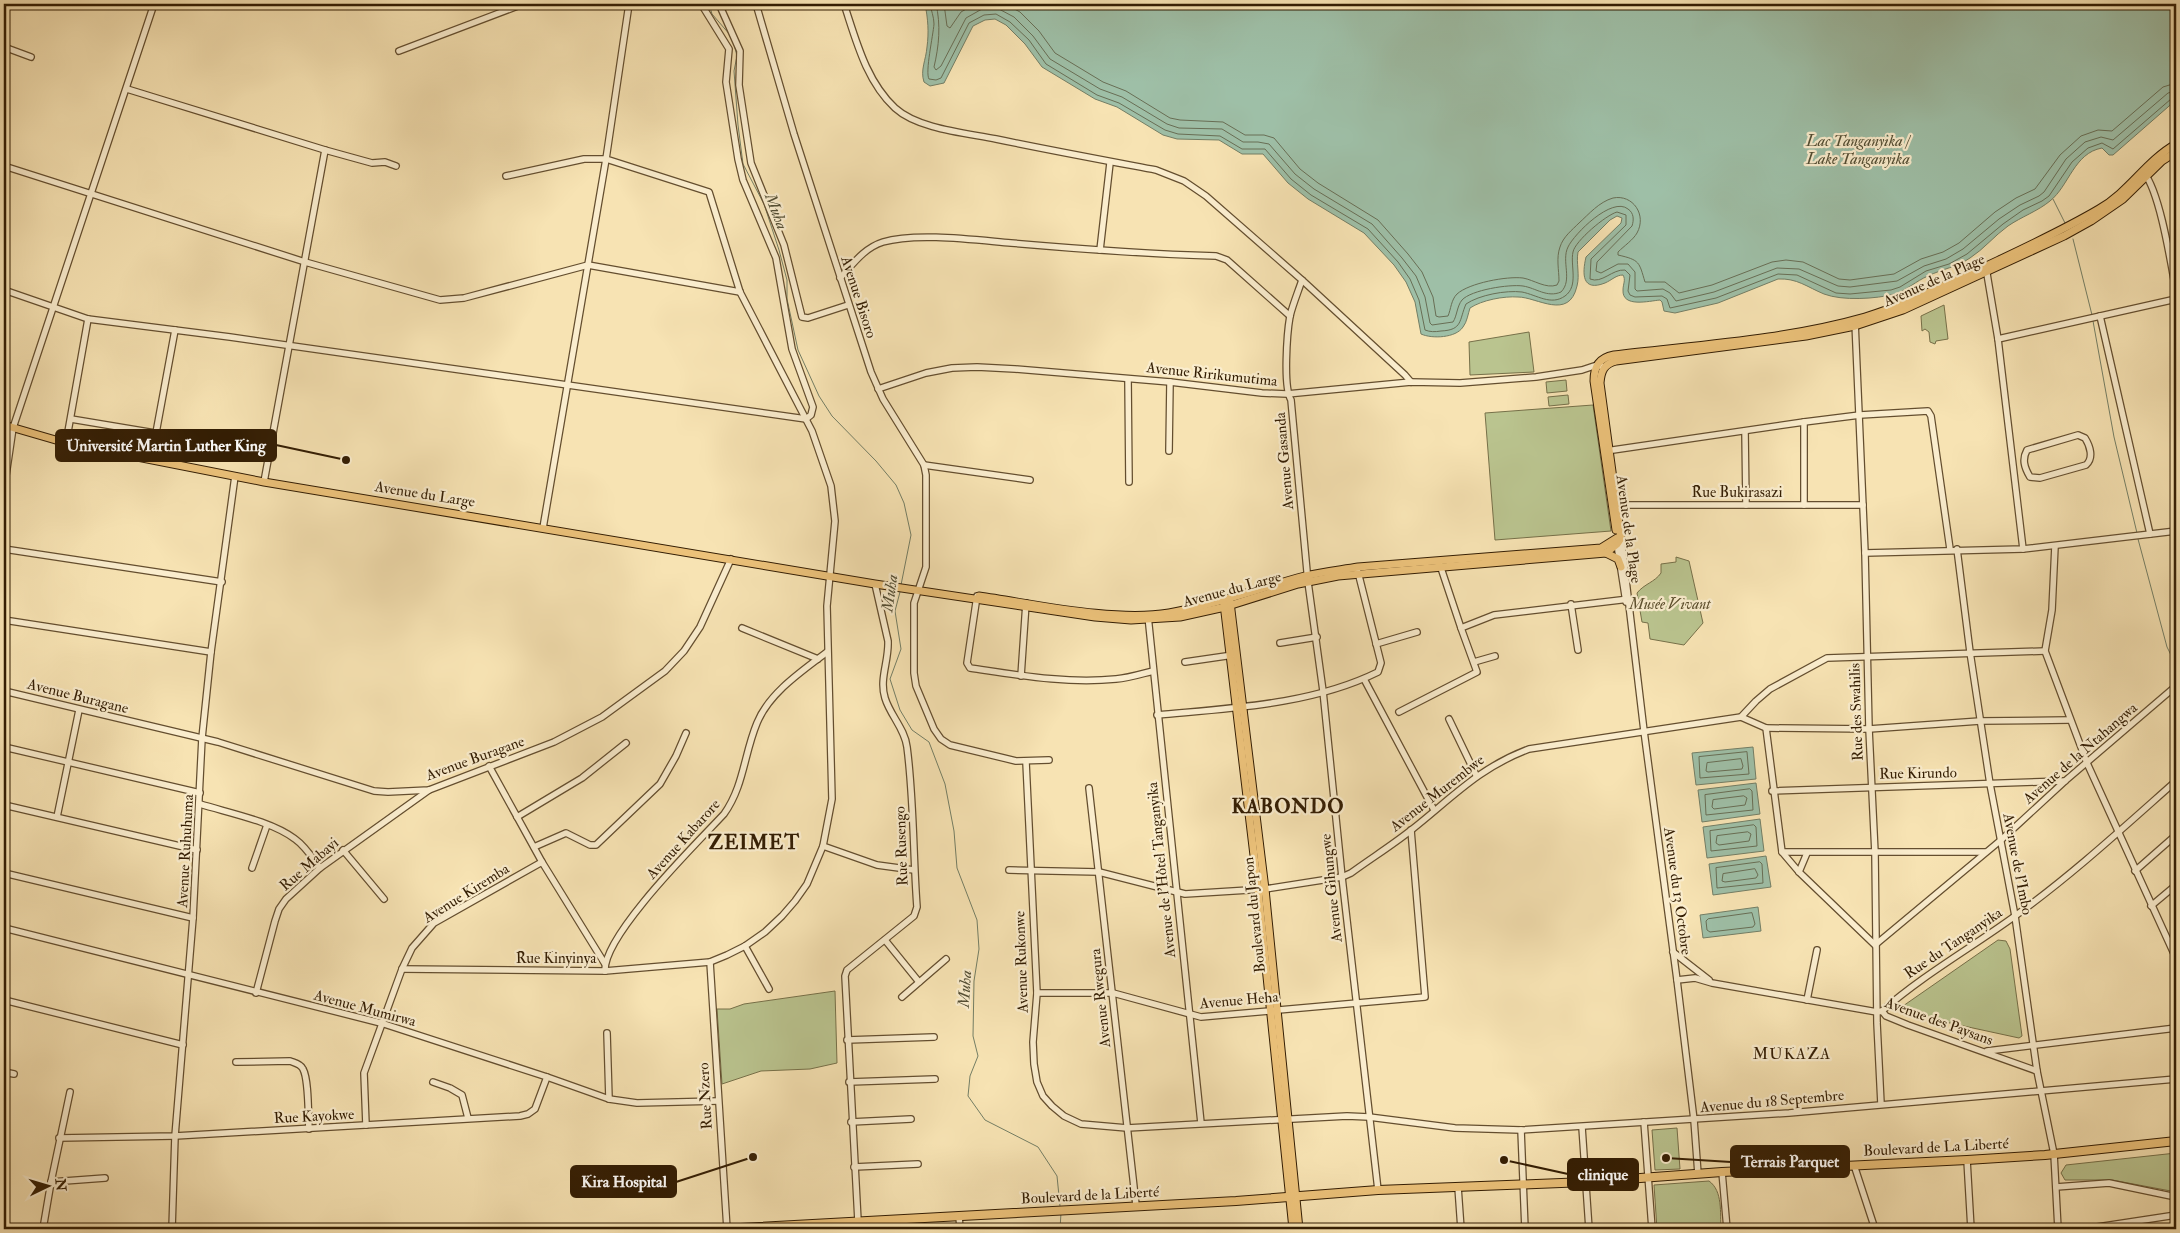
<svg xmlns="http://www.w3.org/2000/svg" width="2180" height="1233" font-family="'IM FELL Double Pica',serif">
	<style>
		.green { fill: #bac48f; stroke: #767049 }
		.water { fill: #9ebfa7; stroke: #737e65 }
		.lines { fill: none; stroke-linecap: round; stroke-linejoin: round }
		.shore { stroke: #686e55; stroke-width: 1 }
		.stream { stroke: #737e65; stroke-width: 1 }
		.minor-casing { stroke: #644e2f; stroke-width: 8 }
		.major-casing { stroke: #331d03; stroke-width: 9 }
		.highway-casing { stroke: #331d03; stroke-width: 10 }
		.minor { stroke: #faedce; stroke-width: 5.5 }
		.major { stroke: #ecc27a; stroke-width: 7 }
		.highway { stroke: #ecc27a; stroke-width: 8 }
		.labels { text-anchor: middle; stroke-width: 4.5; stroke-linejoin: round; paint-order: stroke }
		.street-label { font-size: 15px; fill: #331d03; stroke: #faedce }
		.park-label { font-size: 15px; font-style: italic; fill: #5c4f2d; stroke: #faedce }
		.water-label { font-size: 16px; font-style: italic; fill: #534e34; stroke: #faedce }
		.neighbourhood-label { font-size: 16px; letter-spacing: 1px; fill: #331d03; stroke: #faedce }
		.district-label { font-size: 20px; font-weight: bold; letter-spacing: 1px; fill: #331d03; stroke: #faedce }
		.leader { fill: none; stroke: #331d03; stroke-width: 2 }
		.callout-dot { fill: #331d03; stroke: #faedce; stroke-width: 2 }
		.callout { fill: #331d03; stroke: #331d03; stroke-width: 2 }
		.callout-label { font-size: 16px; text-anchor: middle; font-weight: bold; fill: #fff }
	</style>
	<rect width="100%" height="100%" fill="#f7e3b3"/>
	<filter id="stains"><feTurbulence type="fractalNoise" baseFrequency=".004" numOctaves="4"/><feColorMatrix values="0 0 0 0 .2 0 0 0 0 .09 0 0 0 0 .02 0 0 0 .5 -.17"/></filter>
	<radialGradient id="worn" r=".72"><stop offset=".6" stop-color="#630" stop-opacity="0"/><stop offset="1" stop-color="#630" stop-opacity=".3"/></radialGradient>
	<g class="green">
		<polygon points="1944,305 1948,339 1936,341 1935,344 1930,342 1929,332 1925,329 1922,331 1921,316"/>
		<polygon points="1529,332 1534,372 1470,375 1469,342"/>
		<polygon points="1566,380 1567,391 1547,393 1546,382"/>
		<polygon points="1568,395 1569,404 1549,406 1548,397"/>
		<polygon points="1593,405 1611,531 1495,540 1485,413"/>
		<path d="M1676 557 1689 561 1703 623 1684 645 1650 639 1648 623 1642 622 1637 593C1644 584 1655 582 1661 573V564L1676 562Z"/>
		<polygon points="1998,940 2006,941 2010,949 2022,1036 2019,1038 1913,1015 1903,1006"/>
		<polygon points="835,991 837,1063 810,1069 761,1071 722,1084 717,1009 730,1009 744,1004"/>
		<polygon points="1677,1128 1680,1169 1655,1170 1652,1130"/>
		<polygon points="2176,1153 2176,1192 2112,1180 2065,1180 2061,1173 2066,1165"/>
		<path d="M1709 1181C1723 1191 1720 1213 1721 1229H1657L1654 1185Z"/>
	</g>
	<g class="water">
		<path d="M925 4H2176V100L2113 155H2109L2102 148C2074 153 2069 186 2050 201 2038 211 2021 217 2008 226 1994 236 1984 249 1970 258 1957 267 1942 269 1928 276 1916 281 1907 290 1895 294 1876 299 1842 301 1824 294 1807 287 1797 278 1778 279L1718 303 1675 313 1664 311 1662 302 1660 300C1649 301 1622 308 1623 290 1623 284 1626 280 1623 275 1616 275 1612 280 1605 283 1582 292 1582 274 1586 257L1621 223 1622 218 1617 216 1610 220 1578 252C1576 263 1580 275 1577 286 1569 321 1537 297 1518 297 1504 296 1482 300 1470 308 1468 314 1467 322 1463 327 1456 338 1432 339 1421 334L1415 302 1406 282 1394 265 1364 233 1308 199 1288 183 1263 154H1242L1219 140 1177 139 1163 135 1117 107 1095 99 1042 67 1025 44 1006 25 995 19 985 20 973 26 944 83 930 86 924 82C920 70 926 60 927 47 929 32 928 19 925 4Z"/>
		<polygon points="1753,747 1756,779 1696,785 1692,753"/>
		<polygon points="1756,783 1760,814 1702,822 1698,790"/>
		<polygon points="1760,819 1764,851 1707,858 1703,827"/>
		<polygon points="1766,856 1771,887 1713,895 1709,864"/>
		<polygon points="1758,907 1761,931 1703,938 1700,915"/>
	</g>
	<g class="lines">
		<g class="shore">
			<path d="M930 4C931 10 934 17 934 24 933 36 925 72 929 79L936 80 941 78 969 23 984 15 996 14 1010 22 1029 40 1046 64 1097 95 1119 103 1165 130 1178 134 1220 136 1242 149H1265L1291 179 1311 195 1368 229 1398 262 1410 279 1419 300 1425 330C1430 332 1435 332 1441 331 1463 330 1459 320 1466 304 1479 295 1506 290 1522 292 1537 295 1551 306 1565 296 1579 286 1570 265 1573 252 1575 241 1606 215 1617 212L1626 215V225L1591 259 1590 279C1602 284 1612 269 1625 270L1630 275 1628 291 1630 295 1635 297 1662 296 1667 299 1670 308 1716 298 1778 274 1797 275 1836 293 1850 294 1891 290 1900 287 1926 271 1949 264 1967 254 2003 224 2023 210 2042 201 2049 196 2072 162 2088 148 2102 143 2113 149 2171 99 2176 97"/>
			<path d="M936 4C941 25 939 46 934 67L936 70 941 66 966 18 982 9 997 8 1014 17 1033 36 1050 59 1100 89 1122 97 1167 124 1179 128 1222 129 1243 142H1258L1269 144 1295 174 1314 189 1372 224 1402 258 1416 276 1425 297 1430 323 1432 325 1453 322C1457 316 1457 306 1462 300 1471 290 1509 284 1523 286 1536 288 1547 298 1561 292 1573 280 1561 261 1568 247 1574 234 1612 196 1628 209 1634 213 1634 220 1632 226L1597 262 1596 271 1601 273 1618 264H1628L1635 272V289L1637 291 1663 289 1670 293 1676 301 1714 292 1777 268 1799 269 1838 286 1850 287 1897 281 1924 266 1946 259 1963 249 1999 219 2020 205 2039 196 2044 192 2066 159 2085 142 2101 137 2113 140 2168 93 2176 91"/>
			<polyline points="944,4 947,26 950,28 961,12 975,4"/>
			<path d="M1005 4 1020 12 1039 31 1055 53 1103 82 1126 91 1170 118 1180 120 1223 122 1245 135H1264L1274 138 1300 169 1318 183 1378 220 1408 254 1422 272 1433 297 1436 316 1439 317 1448 316C1451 309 1451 300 1457 294 1469 283 1507 276 1523 278 1534 280 1546 289 1557 285L1559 281C1559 270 1556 258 1560 247 1563 237 1572 230 1579 223 1589 214 1599 202 1613 198 1633 194 1647 215 1637 233 1633 240 1624 246 1618 252V255C1640 260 1639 262 1645 282H1665L1679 293 1712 285 1772 262 1786 260 1803 262 1839 279 1850 280 1894 274 1921 259 1943 252 1959 243 1995 212 2016 198 2035 189 2060 155 2081 136 2098 130 2112 131 2163 87 2176 83"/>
			<polygon points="1747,752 1749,774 1700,778 1699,757"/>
			<polygon points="1741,759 1743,766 1742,769 1708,772 1706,771 1707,763"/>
			<polygon points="1750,789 1752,791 1753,810 1706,815 1705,795"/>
			<polygon points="1744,796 1747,798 1745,805 1714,809 1712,807 1713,800"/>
			<polygon points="1754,825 1756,827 1757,846 1711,851 1710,831"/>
			<polygon points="1748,832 1751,834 1749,841 1719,845 1716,843 1717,836"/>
			<polygon points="1760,862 1762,864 1763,883 1717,888 1716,868"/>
			<polygon points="1755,869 1758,875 1756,878 1725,882 1722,881 1723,874"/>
			<polygon points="1752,913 1755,924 1753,927 1710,932 1707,930 1706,921 1708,919"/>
		</g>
		<g class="stream">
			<polyline points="709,4 712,14 731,36"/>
			<polyline points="734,44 737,56 734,71 738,125 743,164 764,204 779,250 787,280 787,299 798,350 819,396 832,416 876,461 896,485 904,503 911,535 901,585"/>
			<polyline points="2053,199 2065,223"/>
			<polyline points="2073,239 2092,315"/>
			<polyline points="2093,321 2114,437 2137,533"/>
			<polyline points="2138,539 2167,647 2176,665"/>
			<polyline points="900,592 895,611 901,649 890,679 900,710 912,730 929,742 945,784 954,831 957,868 977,920 979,949 974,981 973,1036 978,1056 970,1076 968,1096 985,1120 1038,1147 1057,1176 1060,1206"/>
			<polyline points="1060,1229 1061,1213"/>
		</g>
		<g class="minor-casing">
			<g id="minor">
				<polyline points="719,4 740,51 739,85 751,163 784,245 802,317 808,318 848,305"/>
				<polyline points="756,4 794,134 871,372 883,399 924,465 926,475 926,567 914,603 914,673 916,686 934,729 941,739 950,745 1016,761 1049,760"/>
				<path d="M844 4C856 40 866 81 895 108 918 129 966 133 996 139 1049 150 1103 160 1156 170L1184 181 1206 196 1302 280 1405 375 1411 382"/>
				<polyline points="4,47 31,57"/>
				<polyline points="399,51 523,4"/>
				<polyline points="127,89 325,150 372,163 385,162 396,166"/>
				<polyline points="4,166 305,262 440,300 464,298 588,265 740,292"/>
				<path d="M2144 173C2160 192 2171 264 2176 291"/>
				<polyline points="506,176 584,159 606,159 543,528"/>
				<polyline points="1100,250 1110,163"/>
				<polyline points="1986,268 1998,339 2023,549"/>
				<path d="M840 278C853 264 864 248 883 242 916 232 976 240 1011 243 1080 249 1148 254 1216 256L1227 260 1290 316"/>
				<path d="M1302 280C1298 292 1293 304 1290 316 1287 333 1283 387 1291 400L1308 582 1323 691 1342 877 1378 1190"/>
				<polyline points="4,290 88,319 230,337 806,419 811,415 813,407 792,349 776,258 743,180 738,159 726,82 729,49 703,7"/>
				<polyline points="2100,316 2150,534"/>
				<polyline points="1855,322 1865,553 1869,729 1875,853 1877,1023 1881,1104"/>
				<polyline points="1998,339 2176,299"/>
				<polyline points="1128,379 1129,482"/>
				<polyline points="878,389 926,373 952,368 977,367 1015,369 1170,382 1262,393 1287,394 1411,382 1460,383 1536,377 1582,370 1597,365 1604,367"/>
				<polyline points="71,419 155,433"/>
				<polyline points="1745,431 1746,505"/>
				<path d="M2078 435 2085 438C2090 446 2094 458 2086 465L2040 478 2030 477C2024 467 2022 459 2027 450Z"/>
				<polyline points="66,443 88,319"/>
				<polyline points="1169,451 1170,382"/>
				<polyline points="1606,451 1804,422 1860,415 1928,411 1931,416 1950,549"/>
				<polyline points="151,460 175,330"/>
				<polyline points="924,465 1030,480"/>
				<polyline points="264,482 325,150"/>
				<polyline points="4,489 13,428 154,4"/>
				<polyline points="1613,505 1863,505"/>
				<polyline points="1804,505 1804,422"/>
				<polyline points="1621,538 1644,731 1677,980 1694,1120 1698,1174"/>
				<polyline points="1617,544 1626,602"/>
				<polyline points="2055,546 2052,610 2045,651 2087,763 2176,958"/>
				<polyline points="4,549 222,582"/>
				<polyline points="1957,549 1970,652 1990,784 2015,916 2037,1071 2054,1154 2058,1229"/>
				<polyline points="1865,553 2023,549 2176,531"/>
				<polyline points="1440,565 1461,628 1494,615 1629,599"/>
				<path d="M977 596 967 663 970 668C1018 675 1067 684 1116 679 1129 678 1141 674 1153 671"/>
				<polyline points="1571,604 1578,650"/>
				<polyline points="1148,616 1201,1123"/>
				<polyline points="4,620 211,652"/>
				<polyline points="742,628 818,659"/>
				<polyline points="1280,643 1317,637"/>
				<polyline points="1376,644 1417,632"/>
				<polyline points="1185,662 1233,655"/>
				<polyline points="1474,662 1495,656"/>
				<polyline points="1021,676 1026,603"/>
				<polyline points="1364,679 1434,810"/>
				<polyline points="4,691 218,742 374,791 388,792 429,790 554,742 602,717 665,671 684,651 700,627 731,559"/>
				<polyline points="1399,712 1477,672 1461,628"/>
				<path d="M1157 715C1231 708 1311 705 1378 672L1381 663 1358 572"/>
				<polyline points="1741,717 1766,728 1782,852 1799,872 1875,945 2001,840 2065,781 2176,686"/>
				<polyline points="1449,719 1476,775"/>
				<polyline points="1766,728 1869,729 1980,721 2069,720"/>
				<polyline points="4,747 200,793"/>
				<polyline points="1026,762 1037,993 1033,1042 1034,1064 1037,1082 1043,1096 1052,1106 1064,1116 1081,1124 1127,1128 1347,1116 1369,1117 1455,1128 1521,1130 1789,1113 2176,1079"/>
				<polyline points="489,766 542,862 605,964"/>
				<polyline points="1089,788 1136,1205"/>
				<polyline points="1772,791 2065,781"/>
				<path d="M200 804C229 813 271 821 295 839 305 846 312 857 320 868"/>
				<polyline points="4,805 197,850"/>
				<polyline points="57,817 79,710"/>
				<polyline points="517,817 582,778 626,743"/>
				<polyline points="823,846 877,865 914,870"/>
				<polyline points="534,847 566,833 590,845 596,845 660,784 676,756 686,733"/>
				<polyline points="343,850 384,899"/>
				<polyline points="1782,852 1985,852"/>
				<polyline points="252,868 267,825"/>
				<path d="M1009 870 1099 872 1185 894 1265 889 1342 877 1351 873C1370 859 1391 846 1410 831 1451 799 1478 768 1529 749L1741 717 1756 701 1770 689 1827 658 2045 651"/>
				<polyline points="2135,871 2176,835"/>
				<polyline points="1799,872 1807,853"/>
				<polyline points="4,873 193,918"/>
				<polyline points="2151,906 2176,885"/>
				<polyline points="4,928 381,1023 547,1077 609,1099 637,1103 718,1101"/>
				<polyline points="885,940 919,982"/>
				<polyline points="745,946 769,989"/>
				<polyline points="1673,952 1709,980"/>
				<polyline points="710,962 727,1229"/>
				<polyline points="402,969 605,971 710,962 727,955 745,946 765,932 782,916 795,901 807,884 823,846 832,799 827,606 835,521 831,486 812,431 740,292 709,192 606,159 629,4"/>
				<path d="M605 971C603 935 698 842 724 814 744 786 744 754 757 723 769 693 802 671 827 652"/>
				<polyline points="1677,980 1695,978 1712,983 1877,1012 1882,1011 1886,1016 1908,1025 2037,1071"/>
				<polyline points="256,993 275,921 279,909 286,899 320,868 429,790"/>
				<polyline points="1037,993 1113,993 1201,1017 1425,997 1411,830"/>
				<polyline points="902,997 946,959"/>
				<polyline points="4,1000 183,1045"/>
				<polyline points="1807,1000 1817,950"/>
				<path d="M1882 1011C1923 975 1971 948 2015 916 2072 875 2124 827 2176 781"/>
				<polyline points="607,1033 609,1099"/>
				<polyline points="847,1040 934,1037"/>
				<polyline points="1987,1051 2176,1028"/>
				<path d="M236 1062 290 1061C295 1063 301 1064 303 1069 309 1080 308 1115 309 1129"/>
				<polyline points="4,1072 14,1074"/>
				<polyline points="433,1082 450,1088 462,1095 468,1118"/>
				<polyline points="849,1082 935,1079"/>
				<polyline points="851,1122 911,1119"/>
				<polyline points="1644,1122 1652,1229"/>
				<polyline points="366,1125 364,1073 402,969 412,948 434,923 542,862"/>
				<polyline points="1582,1127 1589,1229"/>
				<polyline points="1521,1130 1525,1229"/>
				<polyline points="4,1137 5,1130"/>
				<polyline points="59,1138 175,1136 520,1116 528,1114 535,1109 547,1077"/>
				<polyline points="1967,1160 1971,1229"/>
				<polyline points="1854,1165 1875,1229"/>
				<polyline points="854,1167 918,1164"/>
				<polyline points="1722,1172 1727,1229"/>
				<polyline points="51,1182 105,1178"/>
				<polyline points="1458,1187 1461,1229"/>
				<polyline points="2056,1187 2109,1183 2176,1197"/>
				<polyline points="959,1216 960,1229"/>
				<polyline points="873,1220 874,1229"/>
				<path d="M858 1221 845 976 847 970 914 916 917 907C913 854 914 800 907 747 905 729 890 715 885 698 879 679 889 661 888 641L875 584"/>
				<polyline points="43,1229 51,1182 70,1092"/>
				<polyline points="172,1229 175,1136 193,918 202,738 211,652 235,476"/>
				<polyline points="2084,1229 2176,1215"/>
			</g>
		</g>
		<g class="major-casing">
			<g id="major">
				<path d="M4 425 66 443 264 482 875 584 1095 617 1131 620 1180 617 1225 607 1298 584 1338 576 1606 553 1617 544 1621 538 1600 383C1601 371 1604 364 1616 361L1806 336 1855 326 1903 310 2064 236 2091 221 2123 199 2162 161 2176 152"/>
				<path d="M1616 530 1594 381C1594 366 1599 358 1614 355 1697 345 1784 340 1865 317 1905 305 1942 286 1980 269 2020 250 2060 232 2099 209 2129 192 2146 161 2176 144"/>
				<polyline points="1606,553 1618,559 1621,567"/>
				<path d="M979 596C1035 604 1114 622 1169 613 1215 605 1259 588 1305 576 1322 572 1340 570 1358 567L1601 548 1617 538"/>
				<polyline points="1230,602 1265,889 1299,1229"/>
				<polyline points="1224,604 1258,889 1293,1229"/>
			</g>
		</g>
		<g class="highway-casing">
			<polyline id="highway" points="722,1229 1236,1201 1378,1190 1586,1182 1722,1172 1967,1160 2045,1155 2176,1141"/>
		</g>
		<use href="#minor" class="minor"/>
		<use href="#major" class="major"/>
		<use href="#highway" class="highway"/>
	</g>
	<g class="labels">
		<g class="street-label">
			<text transform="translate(1934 280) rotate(-24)" y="5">Avenue de la Plage</text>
			<text transform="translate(859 297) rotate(72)" y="5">Avenue Bisoro</text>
			<text transform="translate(1212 374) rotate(6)" y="5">Avenue Ririkumutima</text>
			<text transform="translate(1284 461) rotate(-95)" y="5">Avenue Gasanda</text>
			<text x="1737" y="497">Rue Bukirasazi</text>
			<text transform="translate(425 494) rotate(9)" y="5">Avenue du Large</text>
			<text transform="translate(1629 529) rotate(82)" y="5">Avenue de la Plage</text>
			<text transform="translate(1232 589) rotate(-15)" y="5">Avenue du Large</text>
			<text transform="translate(78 696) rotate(14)" y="5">Avenue Buragane</text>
			<text transform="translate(1856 712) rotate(-92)" y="5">Rue des Swahilis</text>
			<text transform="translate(2080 753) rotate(-41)" y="5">Avenue de la Ntahangwa</text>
			<text transform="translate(475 758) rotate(-20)" y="5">Avenue Buragane</text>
			<text transform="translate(1918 773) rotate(-1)" y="5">Rue Kirundo</text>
			<text transform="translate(1437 793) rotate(-38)" y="5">Avenue Murembwe</text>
			<text transform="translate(683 839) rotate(-48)" y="5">Avenue Kabarore</text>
			<text transform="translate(901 846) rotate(-92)" y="5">Rue Rusengo</text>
			<text transform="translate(185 851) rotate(-87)" y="5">Avenue Ruhuhuma</text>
			<text transform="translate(309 864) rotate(-41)" y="5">Rue Mabayi</text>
			<text transform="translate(2018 864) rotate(79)" y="5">Avenue de l'Imbo</text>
			<text transform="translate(1161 870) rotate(-96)" y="5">Avenue de l'Hôtel Tanganyika</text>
			<text transform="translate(1331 888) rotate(-96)" y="5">Avenue Gihungwe</text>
			<text transform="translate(1678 891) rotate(82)" y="5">Avenue du 13 Octobre</text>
			<text transform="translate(466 893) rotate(-32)" y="5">Avenue Kiremba</text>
			<text transform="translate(1254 915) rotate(-96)" y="5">Boulevard du Japon</text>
			<text transform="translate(1953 943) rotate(-34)" y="5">Rue du Tanganyika</text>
			<text x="556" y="963">Rue Kinyinya</text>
			<text transform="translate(1021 962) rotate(-92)" y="5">Avenue Rukonwe</text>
			<text transform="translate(1100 998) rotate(-96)" y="5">Avenue Rwegura</text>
			<text transform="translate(1239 1000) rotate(-5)" y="5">Avenue Heha</text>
			<text transform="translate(365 1008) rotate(15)" y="5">Avenue Mumirwa</text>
			<text transform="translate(1939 1021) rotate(20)" y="5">Avenue des Paysans</text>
			<text transform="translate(705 1096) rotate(-93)" y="5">Rue Nzero</text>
			<text transform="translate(1772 1101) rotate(-5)" y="5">Avenue du 18 Septembre</text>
			<text transform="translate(314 1116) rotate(-3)" y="5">Rue Kayokwe</text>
			<text transform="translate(1936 1147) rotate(-3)" y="5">Boulevard de La Liberté</text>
			<text transform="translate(1090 1195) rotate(-3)" y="5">Boulevard de la Liberté</text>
		</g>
		<g class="park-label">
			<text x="1670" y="609">Musée Vivant</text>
		</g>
		<g class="water-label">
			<text x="1858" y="146">Lac Tanganyika /<tspan x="1858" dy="18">Lake Tanganyika</tspan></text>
			<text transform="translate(777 211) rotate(69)" y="6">Muha</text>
			<text transform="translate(889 593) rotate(-82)" y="6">Muha</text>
			<text transform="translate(964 989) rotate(-86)" y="6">Muha</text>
		</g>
		<g class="neighbourhood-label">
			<text x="1792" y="1059">MUKAZA</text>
		</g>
		<g class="district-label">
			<text x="1288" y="813">KABONDO</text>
			<text x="754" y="849">ZEIMET</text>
		</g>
	</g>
	<path class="leader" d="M346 460L276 445M1666 1158L1731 1162M1504 1160L1568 1174M753 1157L676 1182"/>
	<g class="callout-dot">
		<circle cx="346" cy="460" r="5"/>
		<circle cx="1666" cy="1158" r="5"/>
		<circle cx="1504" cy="1160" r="5"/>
		<circle cx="753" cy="1157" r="5"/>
	</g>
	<g class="callout">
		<rect x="56" y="430" width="220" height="31" rx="5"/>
		<rect x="1731" y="1146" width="118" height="31" rx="5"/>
		<rect x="1568" y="1159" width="70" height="31" rx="5"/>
		<rect x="571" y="1166" width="105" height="31" rx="5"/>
	</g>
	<g class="callout-label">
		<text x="166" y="451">Université Martin Luther King</text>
		<text x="1790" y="1167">Terrais Parquet</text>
		<text x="1603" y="1180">clinique</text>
		<text x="624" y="1187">Kira Hospital</text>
	</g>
	<rect width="2180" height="1233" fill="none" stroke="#f7e3b3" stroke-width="20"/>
	<rect x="5" y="5" width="2170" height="1223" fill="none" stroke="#331d03" stroke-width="2.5"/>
	<rect x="10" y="10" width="2160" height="1213" fill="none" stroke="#331d03"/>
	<g transform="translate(48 1186) rotate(85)" stroke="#faedce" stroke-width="4" paint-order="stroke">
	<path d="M0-4L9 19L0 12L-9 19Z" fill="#331d03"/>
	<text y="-8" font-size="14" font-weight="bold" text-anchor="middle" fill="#331d03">N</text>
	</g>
	<rect width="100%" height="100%" filter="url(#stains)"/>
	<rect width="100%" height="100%" fill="url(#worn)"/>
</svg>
